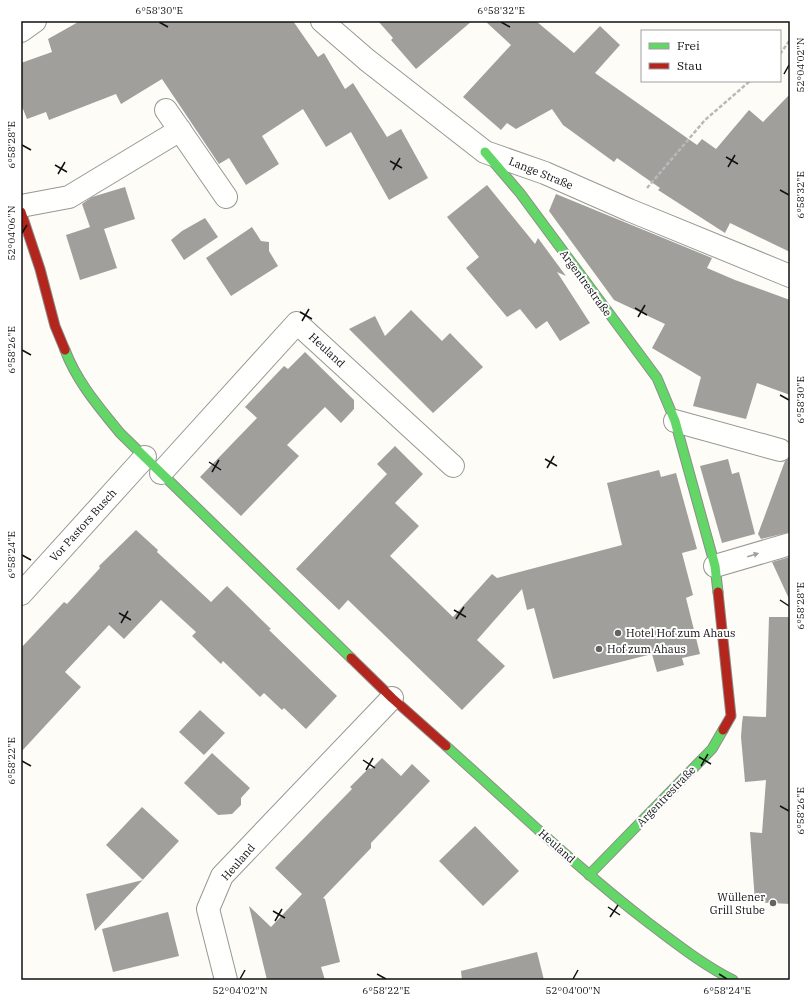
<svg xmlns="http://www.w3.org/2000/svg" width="811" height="1001" font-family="'IBM Plex Serif',serif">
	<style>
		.building { fill: #a19f9c }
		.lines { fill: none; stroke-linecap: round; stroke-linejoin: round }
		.street-casing { stroke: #979795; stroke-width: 24 }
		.fast-casing { stroke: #8e8d8b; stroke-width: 11 }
		.jam-casing { stroke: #8e8d8b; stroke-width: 11 }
		.path { stroke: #b9b9b8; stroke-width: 2.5; stroke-dasharray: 4 2; stroke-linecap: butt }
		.street { stroke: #fffffe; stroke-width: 22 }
		.fast { stroke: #63d668; stroke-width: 9 }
		.jam { stroke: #b3261e; stroke-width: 9 }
		.oneway { fill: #a0a09f }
		.ticks { fill: none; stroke: #111; stroke-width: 1.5 }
		.poi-dot { fill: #646362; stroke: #fff; stroke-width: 1.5 }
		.labels { text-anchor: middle; stroke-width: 4; stroke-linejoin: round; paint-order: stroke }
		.street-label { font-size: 11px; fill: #111; stroke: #fff }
		.poi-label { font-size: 11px; fill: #111; stroke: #fff; text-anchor: start }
		.neatline { fill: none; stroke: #111; stroke-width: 1.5 }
		.ticks-label { font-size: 10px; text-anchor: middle; fill: #111 }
	</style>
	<rect width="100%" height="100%" fill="#fdfcf7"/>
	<g class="building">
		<polygon points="80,21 293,21 318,57 324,53 345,89 353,83 387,137 401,129 428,178 389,200 351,132 326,147 303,109 262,136 279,164 246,185 229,158 219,164 162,79 121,104 116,94 49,120 46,112 27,119 21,104 21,63 52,52 48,39"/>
		<polygon points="378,21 472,21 416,69 391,40 393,38"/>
		<polygon points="485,21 536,21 574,53 600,26 620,45 595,73 697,145 702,139 716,149 749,110 763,122 790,94 790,252 730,223 725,233 658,190 660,188 617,158 614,162 563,125 552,109 516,129 507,123 501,130 463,97 511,45"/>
		<polygon points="487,185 535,244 538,238 566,276 557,272 590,323 560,341 547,321 536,329 520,309 507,317 466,268 479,257 447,217"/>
		<polygon points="125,187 135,219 104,229 117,268 80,280 66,235 90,227 82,204 92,197"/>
		<polygon points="556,194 712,258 707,268 735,280 790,300 790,395 757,383 746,419 693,406 701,377 652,348 665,324 614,300 549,211"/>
		<polygon points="205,218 218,237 184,260 171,240 182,231"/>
		<polygon points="252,227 261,241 269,242 269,251 278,266 231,296 206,258"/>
		<polygon points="411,310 442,341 450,333 483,367 433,413 349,329 375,316 385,336"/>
		<polygon points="305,352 354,400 354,409 341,423 325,407 287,445 299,456 241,516 200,477 257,418 245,407 284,366 288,369"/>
		<polygon points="395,446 423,474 395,503 419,526 390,556 453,617 492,574 497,578 622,545 607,483 659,470 661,477 676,473 697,549 682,553 693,595 686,598 700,654 682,658 684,665 657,672 652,654 553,679 534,608 527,610 522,589 477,640 505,666 462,710 348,600 339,610 296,569 387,474 377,464"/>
		<polygon points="790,457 790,532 761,539 758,534 785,461"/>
		<polygon points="728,459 732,474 739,472 755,534 722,543 700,466"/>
		<polygon points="136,530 158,550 157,552 211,602 227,586 271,629 269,630 337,696 306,729 284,708 282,710 264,693 260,697 223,661 221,664 192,636 196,632 161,600 124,639 109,625 65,672 81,687 21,752 21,648 64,602 67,604 100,568 99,566"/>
		<polygon points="790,557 790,601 772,562"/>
		<polygon points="769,617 790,617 790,904 755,902 750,832 762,833 766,780 745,782 741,737 742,723 743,716 766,717"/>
		<polygon points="200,710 225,733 204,755 179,732"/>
		<polygon points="212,753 250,788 241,798 241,805 232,814 218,815 184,783"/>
		<polygon points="382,758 401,776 412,764 430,781 371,843 371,848 323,898 325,899 340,962 321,967 325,980 267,980 249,906 271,927 302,894 275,868 352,789 350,787 369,768 371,769"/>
		<polygon points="142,807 179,841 95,931 86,894 143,880 106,845"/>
		<polygon points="475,826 519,871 483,906 439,861"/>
		<polygon points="168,912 179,956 113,972 102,929"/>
		<polygon points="537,952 544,980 462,980 461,971"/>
	</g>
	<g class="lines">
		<g class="street-casing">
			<g id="street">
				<polyline points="322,21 367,60 485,152 545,173 629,210 790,276"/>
				<polyline points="21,31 35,21"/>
				<polyline points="166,110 226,197"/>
				<polyline points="21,206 69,197 180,130"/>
				<polyline points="675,421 780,450"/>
				<polyline points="161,473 297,323 453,466"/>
				<polyline points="715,566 790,544"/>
				<polyline points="21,594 145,457"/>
				<polyline points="226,980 208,909 222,876 392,698"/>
			</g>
		</g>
		<g class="fast-casing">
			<g id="fast">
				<polyline points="485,152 520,193 657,378 675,421 715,566 718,592"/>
				<path d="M65 350C77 382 99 407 120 433L351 658"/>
				<path d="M446 746C513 806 578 869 650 924 677 944 703 965 733 980"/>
				<polyline points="589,875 712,749 723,730"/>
			</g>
		</g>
		<g class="jam-casing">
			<g id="jam">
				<polyline points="21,212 40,269 55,326 65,350"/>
				<polyline points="718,592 731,716 723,730"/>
				<polyline points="351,658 392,698 446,746"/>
			</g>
		</g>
		<g class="path">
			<polyline points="780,54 790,40"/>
			<polyline points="647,188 705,120 750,81"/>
		</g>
		<use href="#street" class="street"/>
		<use href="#fast" class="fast"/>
		<use href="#jam" class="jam"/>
	</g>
	<defs><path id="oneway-solid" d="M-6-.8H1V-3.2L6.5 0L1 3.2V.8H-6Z"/></defs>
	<use class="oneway" href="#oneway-solid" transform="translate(753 555) rotate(-17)"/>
	<path class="ticks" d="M159 22 168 27M501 22 510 27M784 74 789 65M22 145 31 150M726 157 738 164M390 161 402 168M55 165 67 172M728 167 735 155M393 170 400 158M58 174 65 162M780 190 789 195M22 233 27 225M635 308 647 315M300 312 312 319M638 317 645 305M302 321 309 309M22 350 31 355M780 395 789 400M545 459 557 466M209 462 221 470M547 468 554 456M212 472 219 460M22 555 31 560M780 600 789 606M454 610 466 617M119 613 131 620M456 619 464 607M121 623 128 611M699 757 711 764M363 760 375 768M22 761 31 766M701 766 708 754M366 770 373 758M780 806 789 811M608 907 620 915M273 911 285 918M610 917 618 905M275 921 282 909M377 974 386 979M719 974 727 979M240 979 245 970M573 979 578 970"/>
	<g class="poi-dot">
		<circle cx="618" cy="633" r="4"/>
		<circle cx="599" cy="649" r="4"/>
		<circle cx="773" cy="903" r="4"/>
	</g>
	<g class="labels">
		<g class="street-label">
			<text transform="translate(541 173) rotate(22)" y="4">Lange Straße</text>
			<text transform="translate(586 283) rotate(54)" y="4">Argentrestraße</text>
			<text transform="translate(327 350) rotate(43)" y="4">Heuland</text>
			<text transform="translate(83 525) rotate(-48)" y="4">Vor Pastors Busch</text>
			<text transform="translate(666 796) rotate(-46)" y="4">Argentrestraße</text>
			<text transform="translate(557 846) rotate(42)" y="4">Heuland</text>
			<text transform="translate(238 862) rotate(-49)" y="4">Heuland</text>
		</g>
		<g class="poi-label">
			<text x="626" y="637">Hotel Hof zum Ahaus</text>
			<text x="607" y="653">Hof zum Ahaus</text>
			<text x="765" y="901" text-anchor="end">Wüllener<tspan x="765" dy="13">Grill Stube</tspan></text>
		</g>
	</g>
	<rect width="811" height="1001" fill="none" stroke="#ffffff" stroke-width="44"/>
	<rect x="641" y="30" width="140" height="52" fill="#ffffff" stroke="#a0a0a0"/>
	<rect x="649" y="43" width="20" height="6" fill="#63d668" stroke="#a0a0a0"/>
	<text x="677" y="50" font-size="12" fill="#111111">Frei</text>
	<rect x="649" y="63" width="20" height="6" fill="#b3261e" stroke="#a0a0a0"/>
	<text x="677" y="70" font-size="12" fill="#111111">Stau</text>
	<rect x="22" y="22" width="767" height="957" class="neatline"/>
	<g class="ticks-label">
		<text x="159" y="14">6°58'30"E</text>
		<text x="501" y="14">6°58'32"E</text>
		<text transform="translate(800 65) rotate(-90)" y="4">52°04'02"N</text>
		<text transform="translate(11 145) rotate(-90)" y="4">6°58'28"E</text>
		<text transform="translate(800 195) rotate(-90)" y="4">6°58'32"E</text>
		<text transform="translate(11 233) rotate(-90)" y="4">52°04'06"N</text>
		<text transform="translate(11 350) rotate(-90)" y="4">6°58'26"E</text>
		<text transform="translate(800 400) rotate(-90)" y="4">6°58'30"E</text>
		<text transform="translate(11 555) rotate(-90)" y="4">6°58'24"E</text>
		<text transform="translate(800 606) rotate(-90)" y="4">6°58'28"E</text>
		<text transform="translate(11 761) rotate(-90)" y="4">6°58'22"E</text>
		<text transform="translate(800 811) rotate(-90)" y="4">6°58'26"E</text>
		<text x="240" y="994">52°04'02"N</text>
		<text x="386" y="994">6°58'22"E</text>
		<text x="573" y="994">52°04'00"N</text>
		<text x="727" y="994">6°58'24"E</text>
	</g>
</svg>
